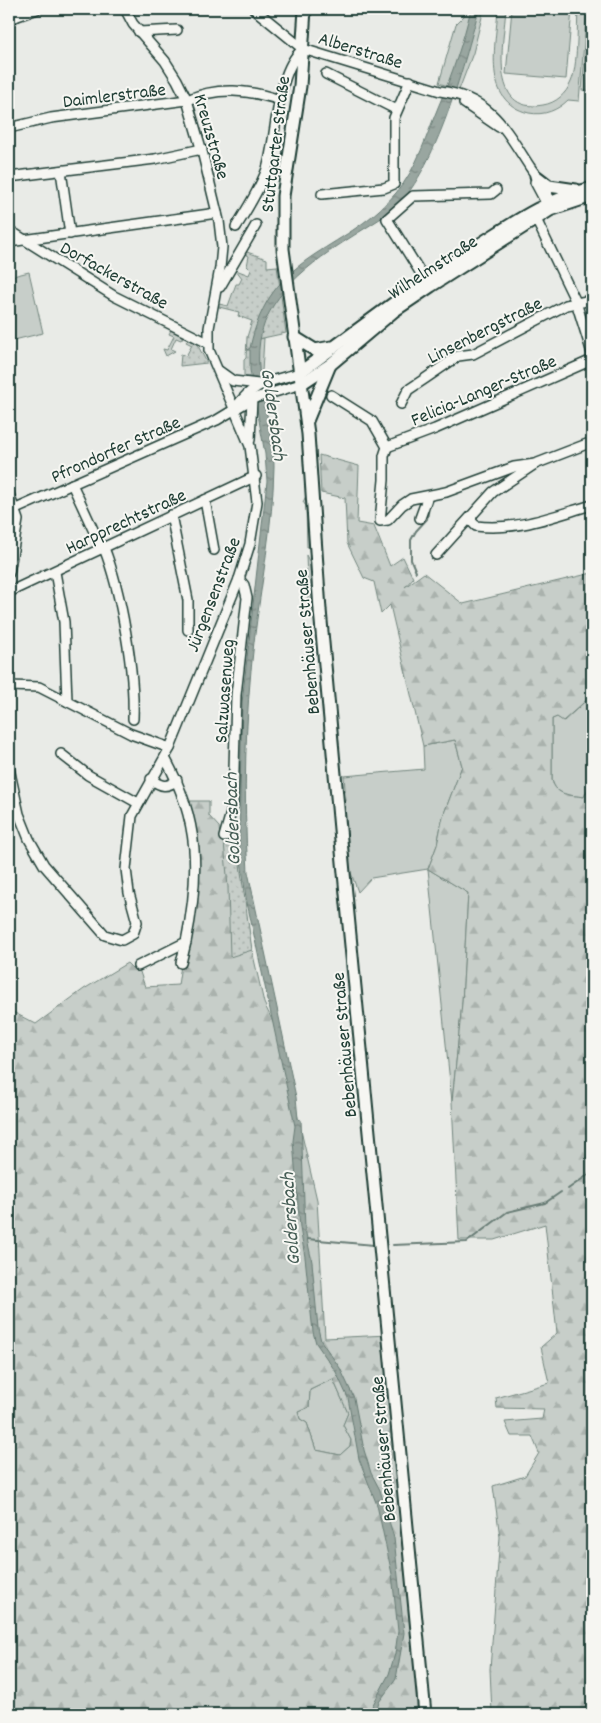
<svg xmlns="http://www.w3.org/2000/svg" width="601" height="1723" font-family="Dekko,sans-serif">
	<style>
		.grass { fill: #c7cec9; stroke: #73867e }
		.forest { fill: url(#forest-firs); stroke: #73867e; fill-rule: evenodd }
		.park { fill: url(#park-dots); stroke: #73867e }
		.water { fill: url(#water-ripples); stroke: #687c75 }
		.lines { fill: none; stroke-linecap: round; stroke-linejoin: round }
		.stream { stroke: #687c75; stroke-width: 2 }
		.minor-casing { stroke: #1f3d34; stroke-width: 12 }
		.major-casing { stroke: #1f3d34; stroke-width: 15 }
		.minor { stroke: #f6f6f2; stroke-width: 9 }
		.major { stroke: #f6f6f2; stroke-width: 11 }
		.labels { text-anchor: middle; stroke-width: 4; stroke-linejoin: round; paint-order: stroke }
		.street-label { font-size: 19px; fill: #1f3d34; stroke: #f6f6f2 }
		.water-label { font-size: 20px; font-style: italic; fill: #445c54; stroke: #f6f6f2 }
	</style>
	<defs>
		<pattern id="forest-firs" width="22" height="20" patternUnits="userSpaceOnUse" patternTransform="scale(1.25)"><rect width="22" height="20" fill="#c7cec9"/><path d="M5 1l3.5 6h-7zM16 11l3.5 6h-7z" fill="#aab2ad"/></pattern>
		<pattern id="park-dots" width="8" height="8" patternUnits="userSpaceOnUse" patternTransform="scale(1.25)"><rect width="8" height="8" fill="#c7cec9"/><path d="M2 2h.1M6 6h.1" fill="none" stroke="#aab2ad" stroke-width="1.8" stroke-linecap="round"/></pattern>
		<pattern id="water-ripples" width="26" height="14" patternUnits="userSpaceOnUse" patternTransform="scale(1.25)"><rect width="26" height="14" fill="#99a6a0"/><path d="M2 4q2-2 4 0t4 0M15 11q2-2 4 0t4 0" fill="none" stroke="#7c8883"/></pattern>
	</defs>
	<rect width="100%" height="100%" fill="#e9ebe7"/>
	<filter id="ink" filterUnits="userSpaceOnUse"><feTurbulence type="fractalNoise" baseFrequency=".02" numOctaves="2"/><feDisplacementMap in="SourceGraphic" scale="10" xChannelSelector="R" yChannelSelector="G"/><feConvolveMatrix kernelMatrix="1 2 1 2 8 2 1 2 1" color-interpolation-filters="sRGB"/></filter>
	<g filter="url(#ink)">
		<g class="grass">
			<polygon points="466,9 484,9 473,53 459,90 439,83 456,24 464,16"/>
			<path d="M498 9H506C504 39 487 115 543 105 556 103 566 94 571 82 578 66 577 27 578 9H587L579 101 568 100C558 110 544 116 529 113 481 102 496 45 498 9Z"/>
			<polygon points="512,9 572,9 566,79 506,74"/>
			<polygon points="589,9 592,9 588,91 582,90"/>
			<polygon points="29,272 43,333 10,341 9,277"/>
			<polygon points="171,330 183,337 181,340 176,338 171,349 175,351 166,356 163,349 167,350 174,336 169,334"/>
			<polygon points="264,338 262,372 254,377 254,340"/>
			<polygon points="306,496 310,546 307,547 306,506 303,502"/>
			<polygon points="306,555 311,565 315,609 308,607"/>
			<path d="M592 695V781L584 797C571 795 556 796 552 780V719L557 717 564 721Z"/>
			<polygon points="455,740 462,766 443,816 437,845 428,869 468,893 462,1003 452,1102 428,869 371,878 358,892 350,870 343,804 346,801 344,776 424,769 423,746"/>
			<polygon points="333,1379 348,1413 343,1425 351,1440 350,1446 340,1455 316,1450 307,1423 300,1419 298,1412 309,1407 310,1390"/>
		</g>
		<g class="forest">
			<path d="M319 455 359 466 357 523 374 526 390 566 403 557 413 578 405 587 424 573 463 604 592 573V695L563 721 557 717 552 719V780C556 796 570 795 584 797L592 781V1714H492L490 1669 500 1537 493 1486 525 1476 539 1453 532 1436H511L505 1422 542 1419 544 1409 497 1408 496 1398 549 1383 541 1347 557 1333 545 1224 494 1240H459L452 1102 462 1003 468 893 428 869 437 845 443 816 462 766 455 740 423 746 390 605 381 614 374 582 364 578 347 543 345 498 321 493Z"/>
			<path d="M185 801H209V816L219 827 220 837 233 825 235 829 251 946 264 1003 279 1035 317 1200 325 1338 388 1335 422 1714H9V1010L36 1024 84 989 127 963 132 968 138 966 145 987 178 985 194 878ZM333 1379 348 1413 343 1425 351 1440 350 1446 340 1455 316 1450 307 1423 300 1419 298 1412 309 1407 310 1390Z"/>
		</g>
		<g class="park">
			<polygon points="244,251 267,259 267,267 277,266 286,333 254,340 254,377 244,377 244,360 246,358 247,337 252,321 238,316 239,312 219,307 219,304 228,306 236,284 239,284 242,278 236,270 249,275 251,270 247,266 249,256 243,253"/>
			<polygon points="188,339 197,344 207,363 180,366 181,354 186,356 192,345 186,342"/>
			<polygon points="235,829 252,950 230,957 228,887 224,842"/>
		</g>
		<path class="water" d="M471 9H479C465 61 433 185 386 215 348 240 291 270 269 313 243 363 274 413 274 466 273 525 261 584 254 642 245 718 243 796 248 872L296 1097 298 1119 301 1120 305 1229 312 1262 318 1328 321 1341 340 1368 354 1398 364 1450 371 1473 380 1490 394 1538 404 1633 396 1679 379 1702 376 1714H368L389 1674 395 1654 398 1631 392 1574 377 1505 359 1459 348 1398 336 1372 316 1343 313 1332 305 1257 300 1228 293 1141 295 1126 246 898 239 845 242 703 267 481 265 454 250 370V350H247L250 348C270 251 341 256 396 193 418 167 426 136 439 105 452 75 463 42 471 9Z"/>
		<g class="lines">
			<g class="stream">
				<polyline points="416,572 411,560 411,540 416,531 427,519 430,501"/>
				<polyline points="568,1189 592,1172"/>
				<polyline points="307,1239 374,1245"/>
				<polyline points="393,1245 467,1242 507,1212 545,1203 561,1192"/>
			</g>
			<g class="minor-casing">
				<g id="minor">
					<polyline points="9,9 17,16"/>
					<path d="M254 9 303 49 440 91C491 98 505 129 530 167 539 180 548 192 553 208"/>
					<polyline points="9,19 37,9"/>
					<polyline points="139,32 177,30"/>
					<polyline points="326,74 395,109"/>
					<polyline points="464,103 499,127"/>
					<path d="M9 128 51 118 187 100C218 86 249 90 280 100"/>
					<polyline points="61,171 70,234"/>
					<polyline points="9,177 155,159 202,149"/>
					<polyline points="535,182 550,210"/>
					<polyline points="322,194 384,188 394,184 394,118 410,81"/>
					<polyline points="534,215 576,302 592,353"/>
					<path d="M236 227C247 209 260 189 267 169 277 136 276 71 303 49"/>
					<polyline points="9,230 114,296 208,343"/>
					<polyline points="9,242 217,213"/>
					<polyline points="425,280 387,219 413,196 491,194 496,190"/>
					<polyline points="220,287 256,225"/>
					<polyline points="219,371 233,381 259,384"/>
					<polyline points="331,395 372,421 387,447 384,456 384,480 380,521 388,520 402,505 411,499 446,492 514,467 535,464"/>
					<polyline points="401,404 408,390 426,378 458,356 473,354 566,305 592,300"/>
					<path d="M236 407C255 381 270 382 299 373"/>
					<polyline points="250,440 252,399"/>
					<polyline points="387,447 435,429 592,360"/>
					<polyline points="72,484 102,549"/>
					<polyline points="9,494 18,520 9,573"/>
					<polyline points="205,500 214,550"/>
					<polyline points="9,512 217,420 252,399 301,384"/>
					<polyline points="171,515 188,600 188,630"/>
					<path d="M472 516 471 521 476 526C517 531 553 516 592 505"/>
					<polyline points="420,518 428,496"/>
					<path d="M104 548C121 591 135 672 133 719"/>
					<polyline points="436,555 493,492 535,464 592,442"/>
					<polyline points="55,572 64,622 67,701"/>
					<polyline points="9,592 256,476"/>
					<polyline points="9,686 39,687 131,734 170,748"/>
					<polyline points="61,754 88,775 138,803"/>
					<polyline points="9,768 19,814 29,839 44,865 105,935 122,940 133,934 137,922 129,893 126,869 132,816 170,748 239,579 250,544 257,502 250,446 209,350 209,328 220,268 222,247 219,221 203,155 187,100 177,80 165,61 133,24 125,9"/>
					<path d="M151 779C161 787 167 788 177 780"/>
					<polyline points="224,837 233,806 236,695 247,598 244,585 239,579"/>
					<polyline points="181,963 186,942"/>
					<path d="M138 966 186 942C200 873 200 821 165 758"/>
				</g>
			</g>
			<g class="major-casing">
				<g id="major">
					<polyline points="305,9 300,86 283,196 283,249 308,434 320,610 344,873 425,1714"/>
					<polyline points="536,176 549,186 576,190"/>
					<polyline points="294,337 315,350 331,347"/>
					<path d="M299 373C359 329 417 284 480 244 516 221 550 198 592 188"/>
					<polyline points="301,384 331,364 394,311 431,286 550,210 592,196"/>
					<polyline points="307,421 330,365"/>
				</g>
			</g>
			<use href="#minor" class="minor"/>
			<use href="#major" class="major"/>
		</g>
	</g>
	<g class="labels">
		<g class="street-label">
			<text transform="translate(361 49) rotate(17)" y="7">Alberstraße</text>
			<text transform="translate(114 94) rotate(-7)" y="7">Daimlerstraße</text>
			<text transform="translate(213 136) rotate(74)" y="7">Kreuzstraße</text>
			<text transform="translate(274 144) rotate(-83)" y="7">Stuttgarter Straße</text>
			<text transform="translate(432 266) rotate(-33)" y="7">Wilhelmstraße</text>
			<text transform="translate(115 274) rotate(29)" y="7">Dorfackerstraße</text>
			<text transform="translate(484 329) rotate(-27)" y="7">Linsenbergstraße</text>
			<text transform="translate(483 389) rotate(-23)" y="7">Felicia-Langer-Straße</text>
			<text transform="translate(115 448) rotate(-24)" y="7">Pfrondorfer Straße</text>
			<text transform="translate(125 520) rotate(-25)" y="7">Harpprechtstraße</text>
			<text transform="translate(212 594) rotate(-69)" y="7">Jürgensenstraße</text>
			<text transform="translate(306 642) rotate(-95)" y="7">Bebenhäuser Straße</text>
			<text transform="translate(223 691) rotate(-86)" y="7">Salzwasenweg</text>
			<text transform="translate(343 1045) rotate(-95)" y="7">Bebenhäuser Straße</text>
			<text transform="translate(382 1449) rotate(-95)" y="7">Bebenhäuser Straße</text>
		</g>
		<g class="water-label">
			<text transform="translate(275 414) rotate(82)" y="7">Goldersbach</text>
			<text transform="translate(231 819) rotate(-92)" y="7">Goldersbach</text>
			<text transform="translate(289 1219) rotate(-94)" y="7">Goldersbach</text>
		</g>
	</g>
	<rect width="601" height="1723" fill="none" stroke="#f6f6f2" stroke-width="30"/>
	<rect x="15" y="15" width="571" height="1693" fill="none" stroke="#1f3d34" stroke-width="2" filter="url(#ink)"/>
</svg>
